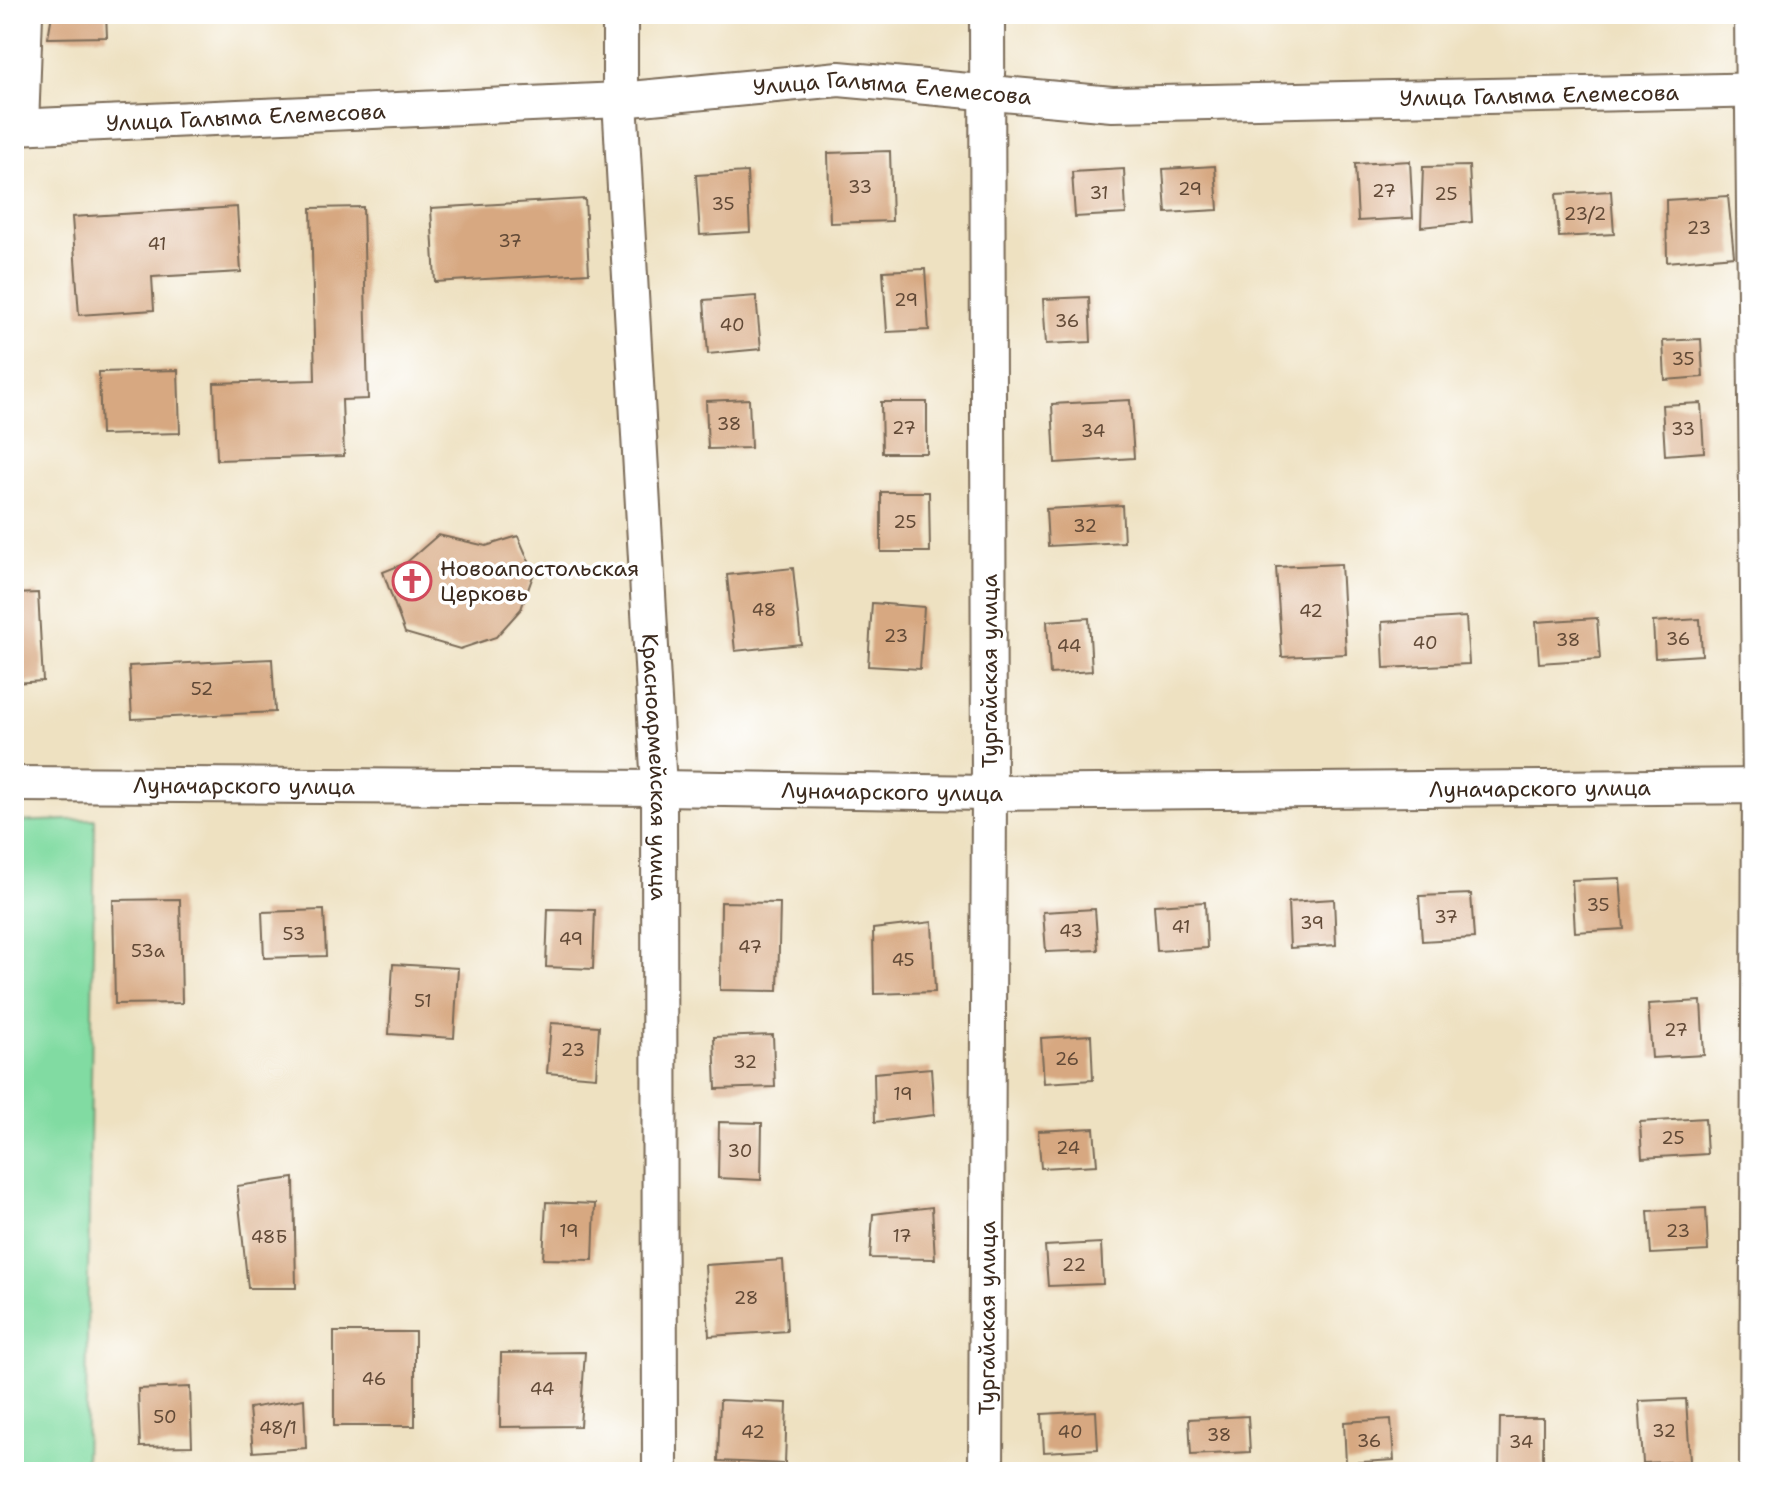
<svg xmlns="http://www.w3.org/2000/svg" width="1784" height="1486" font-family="'Shantell Sans',sans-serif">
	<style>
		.green { fill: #81dba2; stroke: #5e8260; stroke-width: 2 }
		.building { fill: #d7a881 }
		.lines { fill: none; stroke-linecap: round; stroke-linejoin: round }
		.minor-casing { stroke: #7a6a57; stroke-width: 38 }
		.minor { stroke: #fff; stroke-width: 34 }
		.labels { text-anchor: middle; stroke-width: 7; stroke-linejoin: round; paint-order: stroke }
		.number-label { font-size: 18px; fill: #624a37 }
		.street-label { font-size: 22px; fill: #3b2a1e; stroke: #fff }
		.poi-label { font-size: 22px; fill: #3b2a1e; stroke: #fff; text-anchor: start }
	</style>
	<rect width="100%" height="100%" fill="#fff"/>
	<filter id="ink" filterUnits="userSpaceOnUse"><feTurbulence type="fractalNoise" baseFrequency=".0125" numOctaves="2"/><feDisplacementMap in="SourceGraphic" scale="16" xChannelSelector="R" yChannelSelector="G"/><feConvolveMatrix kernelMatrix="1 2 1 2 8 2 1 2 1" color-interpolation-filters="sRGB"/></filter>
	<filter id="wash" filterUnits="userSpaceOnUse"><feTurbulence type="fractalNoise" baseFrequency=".006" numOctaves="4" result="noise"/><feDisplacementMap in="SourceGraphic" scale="32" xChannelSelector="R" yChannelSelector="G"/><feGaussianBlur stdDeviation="1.8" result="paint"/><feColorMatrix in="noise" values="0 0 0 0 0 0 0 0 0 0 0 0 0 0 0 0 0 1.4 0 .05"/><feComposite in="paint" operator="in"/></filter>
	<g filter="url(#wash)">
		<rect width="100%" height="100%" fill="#eee1c1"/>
		<polygon class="green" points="95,819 85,1472 14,1472 14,822"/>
		<g id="blocks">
			<g class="building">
				<polygon points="52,14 106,14 107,37 48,38"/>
				<polygon points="890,151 892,221 830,223 828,153"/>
				<polygon points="1410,161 1413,218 1358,221 1355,164"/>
				<polygon points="1215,166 1218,210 1166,213 1163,169"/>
				<polygon points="1469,166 1472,222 1421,227 1423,167"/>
				<polygon points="1124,169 1126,214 1075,217 1072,172"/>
				<polygon points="747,172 750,232 700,235 696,175"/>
				<polygon points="1611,191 1614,234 1559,237 1556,194"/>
				<polygon points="1728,196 1734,256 1667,262 1666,200"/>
				<polygon points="585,199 589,273 435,282 431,208"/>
				<polygon points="237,207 241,272 152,277 154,310 79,315 72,217"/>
				<polygon points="363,207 368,399 342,400 344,456 217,460 214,383 315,380 311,208"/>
				<polygon points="925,269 929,330 887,332 883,271"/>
				<polygon points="756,296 761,349 708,354 704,300"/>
				<polygon points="1089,297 1091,342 1046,344 1043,299"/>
				<polygon points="1701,339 1703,377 1665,380 1663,341"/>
				<polygon points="178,370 180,433 101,435 99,372"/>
				<polygon points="749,399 751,448 708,449 706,401"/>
				<polygon points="1130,400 1134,458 1055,463 1052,404"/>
				<polygon points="881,402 927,402 927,453 882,453"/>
				<polygon points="1701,403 1704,452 1665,455 1662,405"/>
				<polygon points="881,492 929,492 930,552 881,552"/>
				<polygon points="1122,505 1124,542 1048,546 1046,509"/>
				<polygon points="438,535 486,546 518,536 534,573 521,609 496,637 460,649 405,633 383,572 406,563"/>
				<polygon points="1341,564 1346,654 1282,657 1276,567"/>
				<polygon points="793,568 801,644 735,651 727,575"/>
				<polygon points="38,593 43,681 14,683 14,594"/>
				<polygon points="872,603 924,607 920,669 868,666"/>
				<polygon points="1466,617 1469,664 1384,668 1382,622"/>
				<polygon points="1089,618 1092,671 1050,674 1047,621"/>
				<polygon points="1597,618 1600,659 1539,663 1536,622"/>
				<polygon points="1700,619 1702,655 1655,658 1653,622"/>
				<polygon points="272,659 275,712 132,719 129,666"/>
				<polygon points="1620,878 1624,929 1575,932 1572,880"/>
				<polygon points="1471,894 1474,938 1422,941 1419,896"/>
				<polygon points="180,899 182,1003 115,1004 113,900"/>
				<polygon points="1334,899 1336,945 1290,948 1288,902"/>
				<polygon points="721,902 780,903 778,991 720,990"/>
				<polygon points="1205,902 1207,948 1157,951 1154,905"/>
				<polygon points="548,909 595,910 593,969 546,967"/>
				<polygon points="1095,909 1098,950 1046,952 1043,912"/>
				<polygon points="324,910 326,956 264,958 262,912"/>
				<polygon points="932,922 935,992 874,994 873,929"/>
				<polygon points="393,964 458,968 454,1038 389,1034"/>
				<polygon points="1701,1001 1704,1055 1652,1058 1648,1004"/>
				<polygon points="551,1023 599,1026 596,1077 547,1073"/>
				<polygon points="773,1035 775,1087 716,1089 714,1037"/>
				<polygon points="1091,1035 1093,1080 1044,1083 1041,1038"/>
				<polygon points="931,1068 934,1115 875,1122 874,1073"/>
				<polygon points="1705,1118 1707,1154 1642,1158 1640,1122"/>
				<polygon points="719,1122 762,1123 761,1180 718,1178"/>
				<polygon points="1094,1128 1097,1165 1041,1168 1038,1131"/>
				<polygon points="294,1178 296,1288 248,1288 237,1186"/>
				<polygon points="546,1202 595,1204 593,1260 543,1259"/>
				<polygon points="932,1207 935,1259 870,1258 873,1214"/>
				<polygon points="1706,1208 1708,1251 1651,1254 1648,1211"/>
				<polygon points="1101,1243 1103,1284 1048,1286 1045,1246"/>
				<polygon points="783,1260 787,1331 709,1336 705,1265"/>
				<rect x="334" y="1332" width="81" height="94"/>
				<polygon points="585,1352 580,1426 500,1427 501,1353"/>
				<polygon points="190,1387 192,1446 140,1447 138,1389"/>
				<polygon points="304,1399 306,1448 253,1452 249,1408"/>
				<polygon points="1686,1399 1690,1461 1643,1463 1639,1401"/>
				<polygon points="720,1400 787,1403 785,1464 718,1461"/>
				<polygon points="1096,1411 1098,1449 1044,1452 1042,1414"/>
				<polygon points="1248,1416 1250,1452 1191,1455 1189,1419"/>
				<polygon points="1500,1418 1543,1418 1543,1467 1499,1469"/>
				<polygon points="1391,1419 1394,1460 1346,1463 1344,1422"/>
			</g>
		</g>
	</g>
	<g filter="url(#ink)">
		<use href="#blocks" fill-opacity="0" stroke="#7a6a57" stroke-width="2"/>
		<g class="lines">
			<g class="minor-casing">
				<g id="minor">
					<path id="s1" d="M620 14V100L659 788 660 1472"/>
					<polyline points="1752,14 1760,786 1757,1472"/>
					<path id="s2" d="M14 127 620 100 839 79 1112 104 1770 90"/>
					<polyline points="21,127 25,14"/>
					<path id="s3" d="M14 784 659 788 989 793 1770 786"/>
					<path id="s4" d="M986 1472 989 793 987 14"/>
				</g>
			</g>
			<use href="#minor" class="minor"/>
		</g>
	</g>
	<defs>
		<g id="church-ring" transform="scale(2)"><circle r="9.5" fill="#fff" stroke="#d1495b" stroke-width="1.5"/><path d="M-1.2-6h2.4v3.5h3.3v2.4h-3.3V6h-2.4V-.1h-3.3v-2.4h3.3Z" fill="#d1495b"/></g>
	</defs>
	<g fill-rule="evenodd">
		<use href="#church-ring" x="412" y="581"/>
	</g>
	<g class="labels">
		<g class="number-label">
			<text x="860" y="193">33</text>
			<text x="1190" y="195">29</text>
			<text x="1384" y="197">27</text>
			<text x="1099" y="199">31</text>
			<text x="1446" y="200">25</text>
			<text x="723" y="210">35</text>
			<text x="1585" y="220">23/2</text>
			<text x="1699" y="234">23</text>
			<text x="510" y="247">37</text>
			<text x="157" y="250">41</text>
			<text x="906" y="306">29</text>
			<text x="1067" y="327">36</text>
			<text x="732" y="331">40</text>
			<text x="1683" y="365">35</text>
			<text x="729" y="430">38</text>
			<text x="904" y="434">27</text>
			<text x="1683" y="435">33</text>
			<text x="1093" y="437">34</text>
			<text x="905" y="528">25</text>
			<text x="1085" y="532">32</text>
			<text x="764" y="616">48</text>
			<text x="1311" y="617">42</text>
			<text x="896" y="642">23</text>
			<text x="1678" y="645">36</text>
			<text x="1568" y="646">38</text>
			<text x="1425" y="649">40</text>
			<text x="1069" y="652">44</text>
			<text x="202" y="695">52</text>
			<text x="1598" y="911">35</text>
			<text x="1446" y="923">37</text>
			<text x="1312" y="929">39</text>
			<text x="1181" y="933">41</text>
			<text x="1071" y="937">43</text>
			<text x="294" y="940">53</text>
			<text x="571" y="945">49</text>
			<text x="750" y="953">47</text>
			<text x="148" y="957">53а</text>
			<text x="903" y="966">45</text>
			<text x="423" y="1007">51</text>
			<text x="1676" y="1036">27</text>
			<text x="573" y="1056">23</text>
			<text x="1067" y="1065">26</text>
			<text x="745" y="1068">32</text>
			<text x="903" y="1100">19</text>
			<text x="1673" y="1144">25</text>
			<text x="1068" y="1154">24</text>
			<text x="740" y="1157">30</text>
			<text x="569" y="1237">19</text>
			<text x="1678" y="1237">23</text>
			<text x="902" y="1242">17</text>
			<text x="269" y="1243">48Б</text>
			<text x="1074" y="1271">22</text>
			<text x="746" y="1304">28</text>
			<text x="374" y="1385">46</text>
			<text x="542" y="1395">44</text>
			<text x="165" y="1423">50</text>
			<text x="278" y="1434">48/1</text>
			<text x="1664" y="1437">32</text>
			<text x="753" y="1438">42</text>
			<text x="1070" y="1438">40</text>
			<text x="1219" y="1441">38</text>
			<text x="1369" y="1447">36</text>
			<text x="1521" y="1448">34</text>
		</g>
		<g class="street-label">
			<text dy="8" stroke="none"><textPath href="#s2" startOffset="880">Улица Галыма Елемесова</textPath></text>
			<text dy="8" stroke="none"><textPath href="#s2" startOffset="1528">Улица Галыма Елемесова</textPath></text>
			<text dy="8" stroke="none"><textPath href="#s2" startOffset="232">Улица Галыма Елемесова</textPath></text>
			<text transform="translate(989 671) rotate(-90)" y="8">Тургайская улица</text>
			<text dy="8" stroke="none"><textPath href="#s1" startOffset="754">Красноармейская улица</textPath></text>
			<text dy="8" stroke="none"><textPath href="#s3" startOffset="230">Луначарского улица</textPath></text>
			<text dy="8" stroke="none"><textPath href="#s3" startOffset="1526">Луначарского улица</textPath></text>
			<text dy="8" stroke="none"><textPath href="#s3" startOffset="878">Луначарского улица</textPath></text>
			<text dy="8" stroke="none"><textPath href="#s4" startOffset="154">Тургайская улица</textPath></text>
		</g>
		<g class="poi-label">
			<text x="440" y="576">Новоапостольская<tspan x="440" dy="25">Церковь</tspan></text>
		</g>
	</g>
	<rect width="1784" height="1486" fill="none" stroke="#fff" stroke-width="48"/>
</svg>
